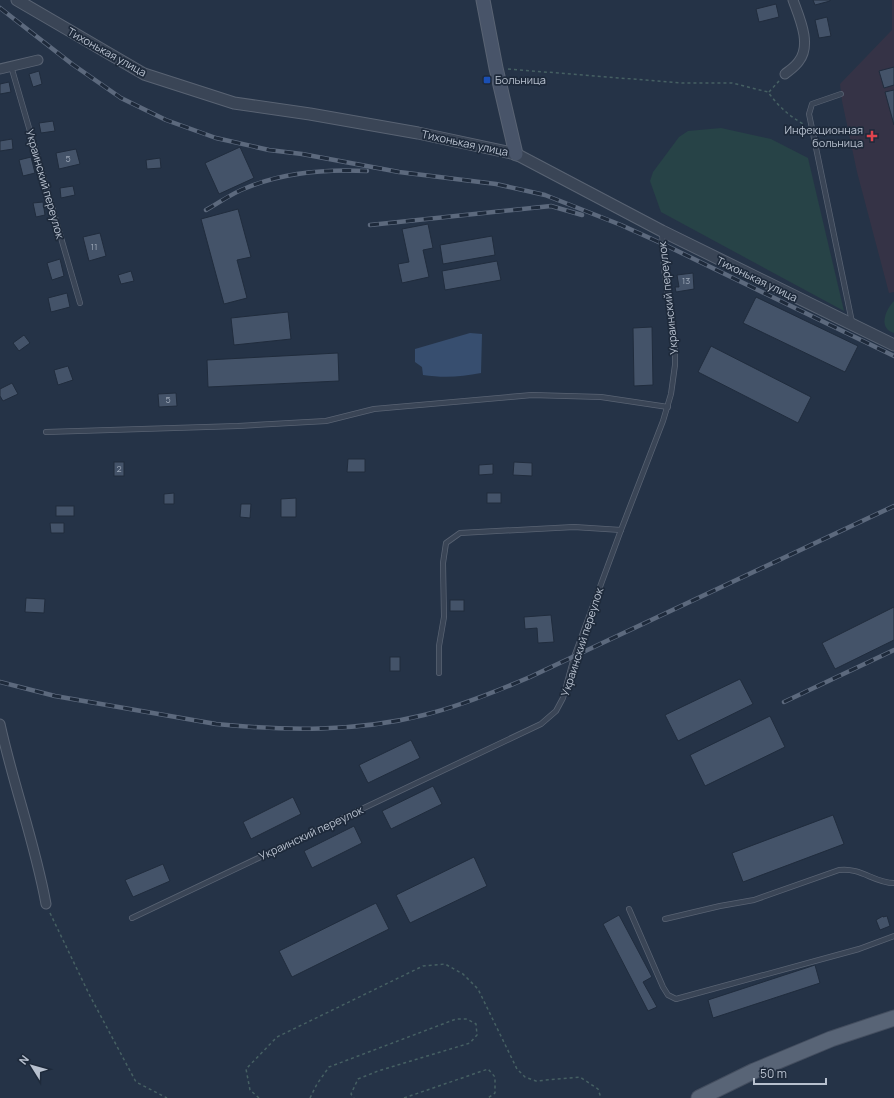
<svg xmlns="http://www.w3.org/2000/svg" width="894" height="1098" font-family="Manrope,sans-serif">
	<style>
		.medical { fill: #353346 }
		.green { fill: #274347 }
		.water { fill: #374e6f }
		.building { fill: #445369; stroke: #202c3d }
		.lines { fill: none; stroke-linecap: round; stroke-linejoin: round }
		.service-casing { stroke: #596373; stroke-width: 6 }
		.minor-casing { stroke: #596373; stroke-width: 11 }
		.tertiary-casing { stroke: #596373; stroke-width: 13 }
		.secondary-casing { stroke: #596373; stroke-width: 15 }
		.primary-casing { stroke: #444e5f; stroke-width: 17 }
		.path { stroke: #466063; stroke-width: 1.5; stroke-dasharray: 3 3; stroke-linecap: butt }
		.service { stroke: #3a4556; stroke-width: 4.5 }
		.minor { stroke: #3a4556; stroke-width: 9 }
		.tertiary { stroke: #3a4556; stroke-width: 11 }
		.secondary { stroke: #485469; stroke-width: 13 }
		.primary { stroke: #586476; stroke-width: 15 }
		.rail-casing { stroke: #5c697d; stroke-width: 4.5 }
		.rail { stroke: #1e2a3b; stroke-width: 3; stroke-dasharray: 9; stroke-linecap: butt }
		.transit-dot { fill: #1a4fb4; stroke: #1e2a3b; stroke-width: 1.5 }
		.health-dot { fill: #e0444e; stroke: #1e2a3b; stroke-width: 1.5 }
		.labels { text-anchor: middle; stroke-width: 3.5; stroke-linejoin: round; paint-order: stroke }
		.number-label { font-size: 9px; fill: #9ba6b6 }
		.street-label { font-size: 11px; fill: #b8c1cf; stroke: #1e2a3b }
		.poi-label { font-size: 11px; fill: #b8c1cf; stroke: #1e2a3b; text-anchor: start }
	</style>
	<rect width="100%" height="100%" fill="#253347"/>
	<polygon class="medical" points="892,0 894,0 894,292 889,293 857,172 842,101 840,84 892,30"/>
	<g class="green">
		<polygon points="721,128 771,139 808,158 844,311 661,212 650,181 653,172 679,137 688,131"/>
		<path d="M894 301V333C878 329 885 310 894 301Z"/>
	</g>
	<path class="water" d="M470 333 482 334 481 373C461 377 443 378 423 375L422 367 415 362V349Z"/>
	<g class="building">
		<polygon points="813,0 830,0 830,1 815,5"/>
		<polygon points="776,4 779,17 759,22 756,9"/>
		<polygon points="827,17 831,36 819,38 815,20"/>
		<polygon points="894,67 894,85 884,88 879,71"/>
		<polygon points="39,71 42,84 33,87 29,74"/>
		<polygon points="9,82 11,92 0,94 0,84"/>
		<polygon points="894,90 894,125 885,92"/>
		<polygon points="53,121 55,131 41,133 39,123"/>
		<polygon points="12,139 13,149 0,151 0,141"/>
		<polygon points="240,147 254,178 219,194 205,163"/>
		<polygon points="76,149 80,164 59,169 56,153"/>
		<polygon points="31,157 35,173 23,176 19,160"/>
		<polygon points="160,158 161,168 147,169 146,160"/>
		<polygon points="73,186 75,195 61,198 60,188"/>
		<polygon points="43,202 45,215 36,217 33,203"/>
		<polygon points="238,209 251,257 237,260 247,298 224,304 201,219"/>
		<polygon points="428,224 433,248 423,250 429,277 402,283 398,264 409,262 402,229"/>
		<polygon points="100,233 106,256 89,261 83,237"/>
		<polygon points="492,236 495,255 443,264 440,245"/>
		<polygon points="60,259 64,276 52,280 47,263"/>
		<polygon points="497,261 501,280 445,290 442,271"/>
		<polygon points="131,271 134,281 121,284 118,275"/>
		<polygon points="693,273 694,289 676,292 675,287 679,287 677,275"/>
		<polygon points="67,293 70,307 51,312 48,298"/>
		<polygon points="756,297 858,346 845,372 743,323"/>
		<polygon points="288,312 291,339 234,345 231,318"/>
		<polygon points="652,327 653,385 634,386 633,328"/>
		<polygon points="24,335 30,343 19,351 13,343"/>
		<polygon points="711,346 811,397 798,423 698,372"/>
		<polygon points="338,353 339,381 208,387 207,360"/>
		<polygon points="68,366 73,380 58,385 54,370"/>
		<polygon points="12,383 18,394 3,401 0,396 0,389"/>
		<polygon points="176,393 177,406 159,407 158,394"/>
		<polygon points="348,459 365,459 365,472 347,472"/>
		<rect x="114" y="462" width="10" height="14"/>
		<polygon points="514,462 532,463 532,476 513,475"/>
		<polygon points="493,464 493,474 479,475 479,465"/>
		<polygon points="174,493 174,504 164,504 164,494"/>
		<rect x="487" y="493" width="14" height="10"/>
		<polygon points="296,498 296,517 281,517 281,499"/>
		<polygon points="241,504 251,504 250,518 240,517"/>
		<rect x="56" y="506" width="18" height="10"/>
		<polygon points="50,523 64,523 64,533 51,533"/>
		<polygon points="26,598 45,599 44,613 25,612"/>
		<rect x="450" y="600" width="14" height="11"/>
		<polygon points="894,607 894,640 835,669 822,643"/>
		<polygon points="551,615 554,642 538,643 537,628 525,629 524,617"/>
		<rect x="390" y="657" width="10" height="14"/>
		<polygon points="740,679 753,704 678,741 665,715"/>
		<polygon points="770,716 785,747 705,786 690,755"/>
		<polygon points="411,740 420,758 368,783 359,765"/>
		<polygon points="433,786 442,804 391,829 382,811"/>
		<polygon points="293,797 301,814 251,839 243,822"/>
		<polygon points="833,815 844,844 743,882 732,853"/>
		<polygon points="354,826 362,843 312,868 304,851"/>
		<polygon points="474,857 487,886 410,923 396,895"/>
		<polygon points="163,864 170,881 133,897 125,880"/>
		<polygon points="376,903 389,929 292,977 279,951"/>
		<polygon points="619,915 652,977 643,982 657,1007 648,1011 603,924"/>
		<polygon points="883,916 883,917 887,916 890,926 880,930 876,920"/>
		<polygon points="815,965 820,983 713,1018 708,1000"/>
	</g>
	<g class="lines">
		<g class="service-casing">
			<g id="service">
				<polyline points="11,66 80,303"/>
				<polyline points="841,94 812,104 809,114 852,322"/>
				<polyline points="46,432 238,426 326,421 374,409 532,395 601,397 668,407"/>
				<polyline points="439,673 439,646 444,617 443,563 446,543 460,533 574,527 621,530"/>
				<polyline points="629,909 663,987 668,995 676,999 859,949 894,936"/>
				<polyline points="132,918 541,724 556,711 563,698 574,657 621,530 663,421 671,394 675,365 675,346 664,268 662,231"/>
				<path d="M665 919 720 906 754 900 839 870C861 867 874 883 894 883"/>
			</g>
		</g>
		<g class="minor-casing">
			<g id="minor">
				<polyline points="0,69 38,60"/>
				<path d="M785 74C790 70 796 66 799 61 812 44 799 17 793 0"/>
				<path d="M0 724C13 784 35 843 46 904"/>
			</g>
		</g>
		<g class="tertiary-casing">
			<polyline id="tertiary" points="17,0 144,74 234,103 310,114 418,133 516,154 662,231 894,345"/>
		</g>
		<g class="secondary-casing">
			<polyline id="secondary" points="483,0 496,68 516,154"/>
		</g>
		<g class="primary-casing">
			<polyline id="primary" points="699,1098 754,1071 831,1039 894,1018"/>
		</g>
		<g class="path">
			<path d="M508 69 682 83H732L768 92C779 107 789 116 805 125"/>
			<polyline points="769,92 779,81"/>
			<polyline points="50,913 89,994 136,1082 167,1098"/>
			<polyline points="259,1098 250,1090 246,1069 277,1037 423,966 445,964 463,974 478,989 517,1069 525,1077 536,1081 580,1077 598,1089 601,1098"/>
			<polyline points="310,1098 317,1084 329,1067 456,1019 467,1019 476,1024 477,1035 470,1043 378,1071 358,1079 351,1094 354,1098"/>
			<polyline points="404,1098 488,1069 495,1077 495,1093 488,1098"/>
		</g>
		<use href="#service" class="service"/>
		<use href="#minor" class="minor"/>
		<use href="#tertiary" class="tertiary"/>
		<use href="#secondary" class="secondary"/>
		<use href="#primary" class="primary"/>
		<g class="rail-casing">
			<g id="rail">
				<polyline points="0,8 72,64 121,98 166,120 216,138 269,150 302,154 399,172 496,184 545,195 621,225 663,244 894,356"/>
				<path d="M206 210C219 203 232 193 246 188 284 172 327 169 367 171"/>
				<polyline points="370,225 551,206 582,215"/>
				<path d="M0 682 55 696 216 724C286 731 356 732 424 715 460 706 495 692 530 677L894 506"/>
				<polyline points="784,702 894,650"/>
			</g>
		</g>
		<use href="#rail" class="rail"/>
	</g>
	<rect class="transit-dot" x="483" y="76" width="8" height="8" rx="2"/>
	<path class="health-dot" d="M870 130h4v4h4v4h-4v4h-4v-4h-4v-4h4z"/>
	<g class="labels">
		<g class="number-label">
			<text x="68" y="162">5</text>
			<text x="94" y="250">11</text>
			<text x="686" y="284">13</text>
			<text x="168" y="403">5</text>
			<text x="119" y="472">2</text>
		</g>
		<g class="street-label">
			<text transform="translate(107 52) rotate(29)" y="4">Тихонькая улица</text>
			<text transform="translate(465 143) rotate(12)" y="4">Тихонькая улица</text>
			<text transform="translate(45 184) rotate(74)" y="4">Украинский переулок</text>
			<text transform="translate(757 279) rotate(26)" y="4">Тихонькая улица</text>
			<text transform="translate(668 298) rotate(-96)" y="4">Украинский переулок</text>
			<text transform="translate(582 642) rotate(-72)" y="4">Украинский переулок</text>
			<text transform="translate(311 833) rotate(-25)" y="4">Украинский переулок</text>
		</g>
		<g class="poi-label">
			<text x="495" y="84">Больница</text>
			<text x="863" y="134" text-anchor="end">Инфекционная<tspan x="863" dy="13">больница</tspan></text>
		</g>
	</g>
	<g transform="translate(32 1066) rotate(307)" stroke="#1e2a3b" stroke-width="3" paint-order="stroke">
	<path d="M0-3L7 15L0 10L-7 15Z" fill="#b8c1cf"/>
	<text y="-6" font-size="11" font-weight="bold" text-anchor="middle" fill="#b8c1cf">N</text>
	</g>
	<path d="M754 1078v6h72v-6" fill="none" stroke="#b8c1cf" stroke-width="2"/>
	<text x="760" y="1078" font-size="12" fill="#b8c1cf" stroke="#1e2a3b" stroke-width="3" paint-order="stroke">50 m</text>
</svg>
